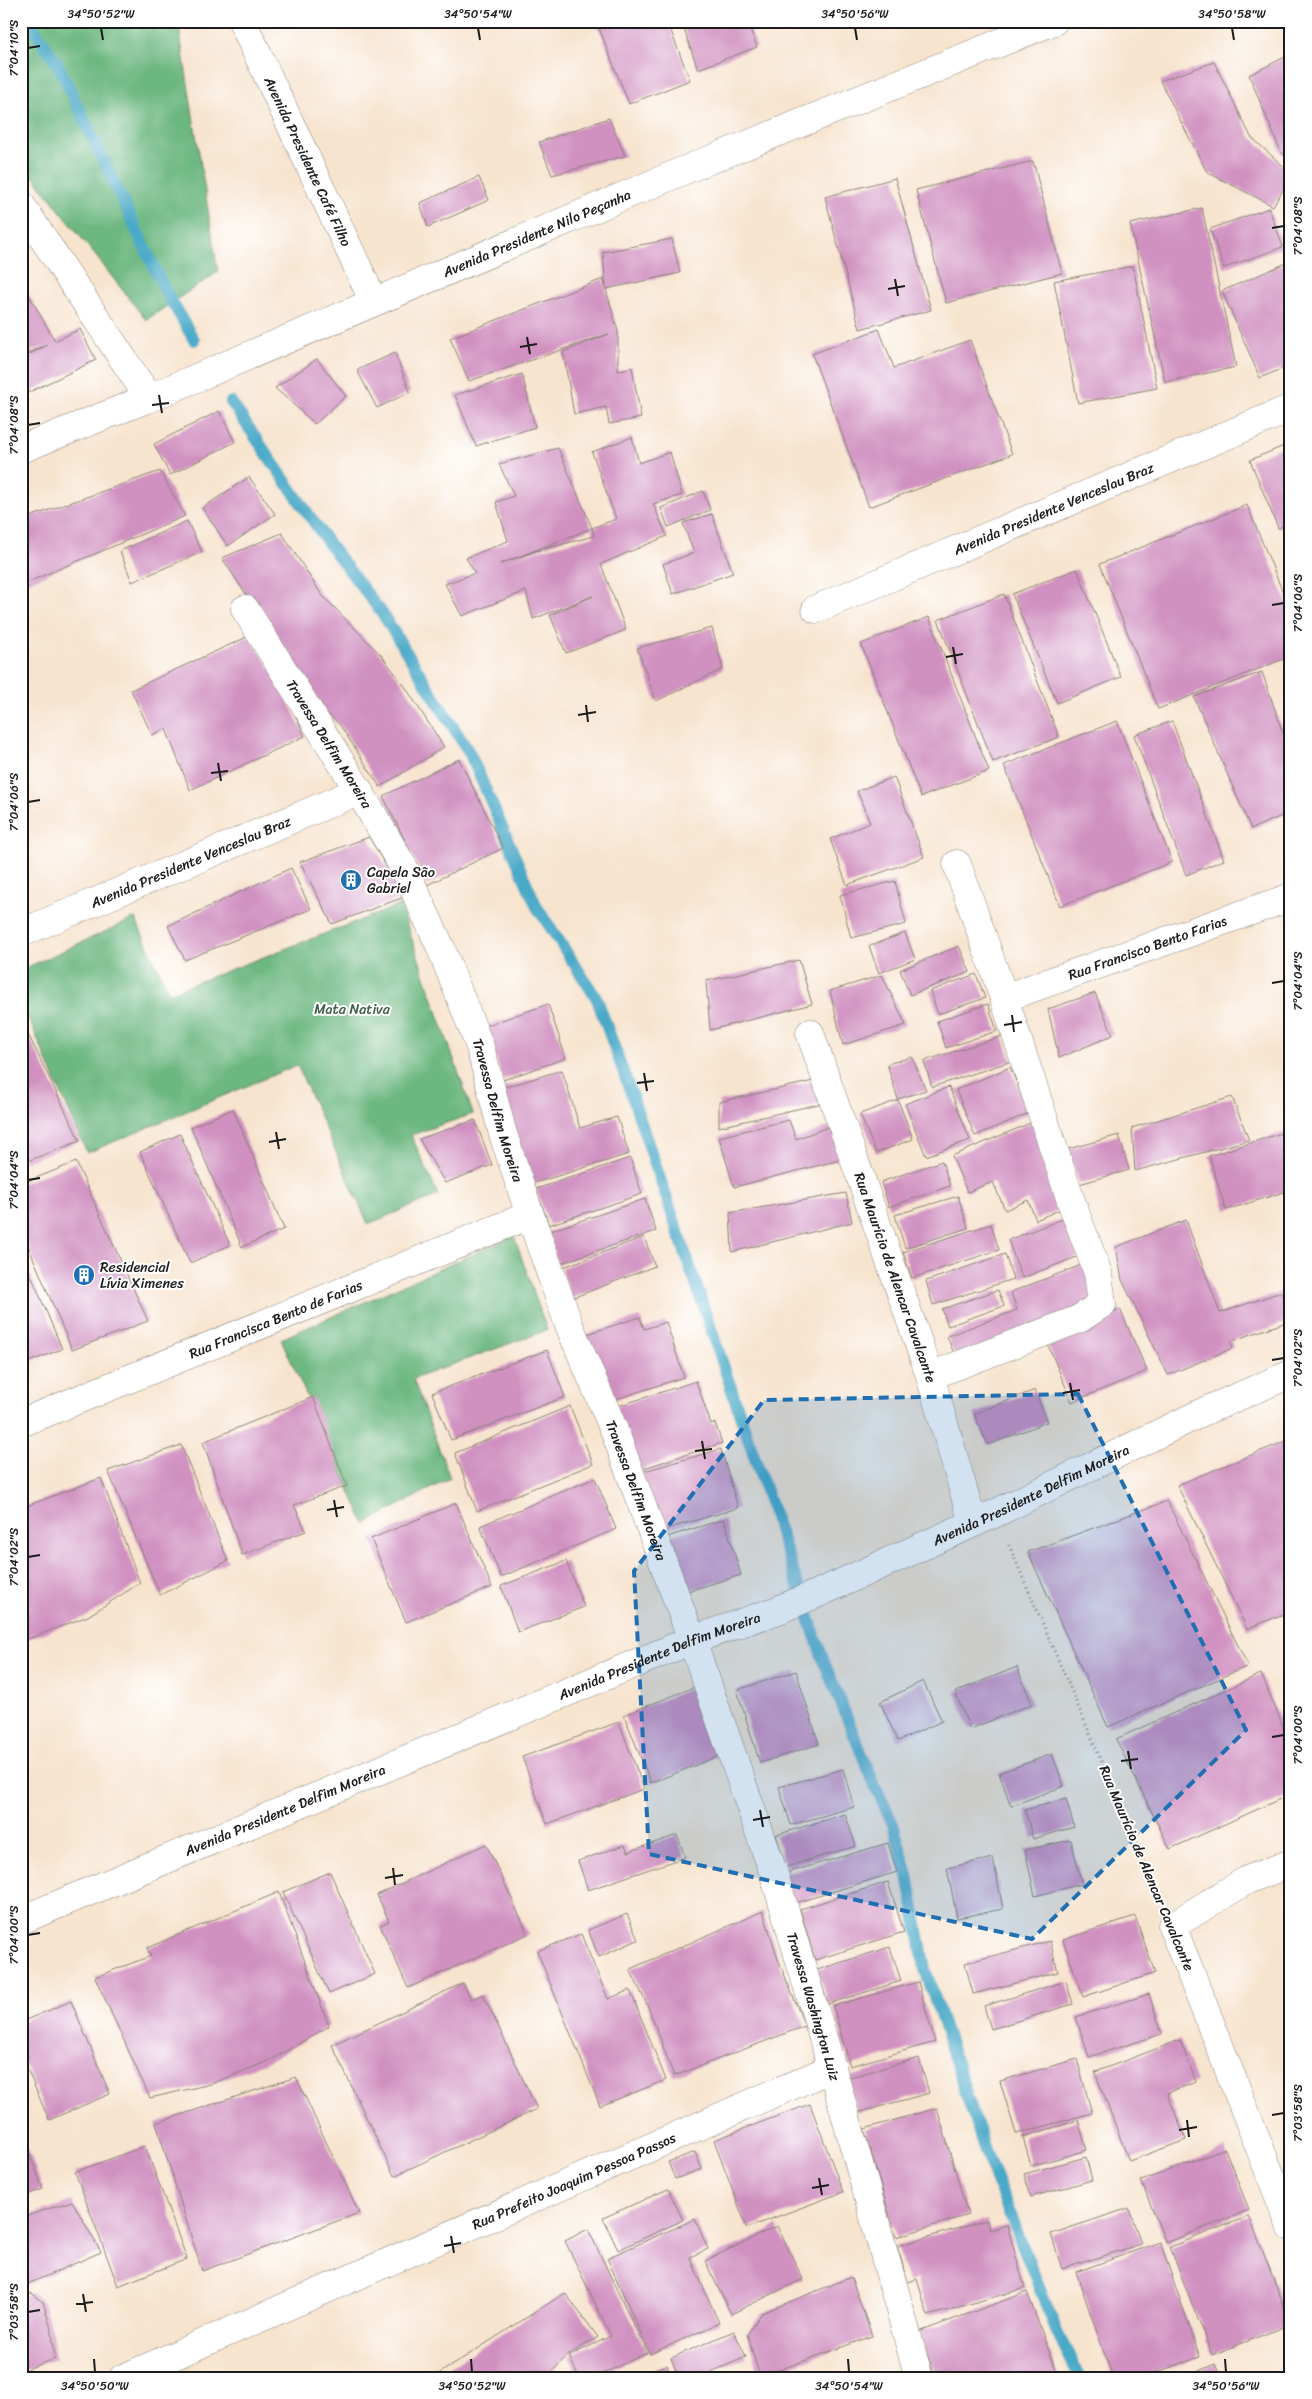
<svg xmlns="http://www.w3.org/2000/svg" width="1312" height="2399" font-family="Sriracha,sans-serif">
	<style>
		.forest { fill: #6db881; stroke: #446a4e }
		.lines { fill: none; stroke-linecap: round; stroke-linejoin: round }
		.stream { stroke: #48a9c7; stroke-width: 12 }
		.building { fill: #d091c1; fill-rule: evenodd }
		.minor-casing { stroke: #8a8076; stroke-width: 29 }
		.major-casing { stroke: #8a8076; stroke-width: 29 }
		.path { stroke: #8a8076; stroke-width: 3; stroke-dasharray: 1 4; stroke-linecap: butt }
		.minor { stroke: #fff; stroke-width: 28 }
		.major { stroke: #fff; stroke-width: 28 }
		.marked { fill: #1f6fb2; fill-opacity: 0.2; stroke: #1f6fb2; stroke-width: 4; stroke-dasharray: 10 6; stroke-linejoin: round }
		.ticks { fill: none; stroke: #1c1c1c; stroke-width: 2 }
		.labels { text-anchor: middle; stroke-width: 4; stroke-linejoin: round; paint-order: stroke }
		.street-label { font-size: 14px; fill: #1c1c1c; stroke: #fff }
		.poi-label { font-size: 14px; fill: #1c1c1c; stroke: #fff; text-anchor: start }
		.park-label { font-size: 14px; fill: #415e48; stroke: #fff }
		.neatline { fill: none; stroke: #1c1c1c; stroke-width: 2 }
		.ticks-label { font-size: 12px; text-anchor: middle; fill: #1c1c1c }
	</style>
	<rect width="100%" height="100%" fill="#fff"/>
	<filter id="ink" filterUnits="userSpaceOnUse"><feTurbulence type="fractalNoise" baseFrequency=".02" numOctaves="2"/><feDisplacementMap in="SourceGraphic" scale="10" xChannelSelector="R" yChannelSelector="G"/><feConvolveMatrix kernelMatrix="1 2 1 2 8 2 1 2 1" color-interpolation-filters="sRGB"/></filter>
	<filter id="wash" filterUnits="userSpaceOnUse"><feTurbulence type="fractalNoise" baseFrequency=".0096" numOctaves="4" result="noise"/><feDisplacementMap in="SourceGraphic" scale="20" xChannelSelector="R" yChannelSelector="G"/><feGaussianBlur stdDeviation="1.12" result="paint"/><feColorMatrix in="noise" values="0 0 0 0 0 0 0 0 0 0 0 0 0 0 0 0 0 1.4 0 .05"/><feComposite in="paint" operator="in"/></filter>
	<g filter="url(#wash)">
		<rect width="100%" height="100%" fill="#f7e4cf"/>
		<g class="forest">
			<polygon points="21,21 178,21 218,272 146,320 21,161"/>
			<polygon points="400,905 473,1114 411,1135 438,1195 368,1224 297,1065 87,1153 21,1001 21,970 135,918 169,993"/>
			<polygon points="514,1236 547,1330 413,1379 450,1478 365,1524 281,1339"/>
		</g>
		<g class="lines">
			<g class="stream">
				<polyline points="29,21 58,65 165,290 194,340"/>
				<polyline points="231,402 329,544 382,613 470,754 537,907 597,999 632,1096 824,1662 875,1786 893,1824 908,1875 925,1969 986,2154 1057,2332 1080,2378"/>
			</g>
		</g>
		<g id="blocks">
			<g class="building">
				<polygon points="596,21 667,21 690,80 629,104"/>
				<polygon points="681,21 747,21 757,47 698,69"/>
				<polygon points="772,21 797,21 797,22 774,29"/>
				<polygon points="1291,54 1291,162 1281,152 1249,75"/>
				<polygon points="1214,62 1251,137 1291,173 1291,177 1273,206 1207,172 1160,81"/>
				<polygon points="609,118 625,156 552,175 539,142"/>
				<polygon points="1033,161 1062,273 946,303 916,190"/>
				<polygon points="479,177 489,200 428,227 420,203"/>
				<polygon points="895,178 931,310 860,329 825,197"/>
				<polygon points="1202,208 1236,367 1165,382 1130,224"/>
				<polygon points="1269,208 1283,247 1224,268 1210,229"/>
				<polygon points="672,239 680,273 606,289 603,252"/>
				<polygon points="1291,261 1291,365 1260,378 1222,291"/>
				<polygon points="1133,266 1157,388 1078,403 1054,281"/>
				<polygon points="603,279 618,331 618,371 632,367 641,418 609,424 606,407 574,414 563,352 609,334 469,381 450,338"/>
				<polygon points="21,281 55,341 80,329 96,360 21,396 21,359 47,345 21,356"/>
				<polygon points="879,329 894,368 970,340 1012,454 869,507 812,354"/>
				<polygon points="395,353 410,392 377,408 357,370"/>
				<polygon points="317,359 346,396 315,424 275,388"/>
				<polygon points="522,374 535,427 476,446 455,395"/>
				<polygon points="219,411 235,442 170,475 154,444"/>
				<path d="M632 437 639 463 670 452 682 495 653 504 667 536 601 564 626 630 566 653 550 615 593 596 533 619 526 591 462 616 445 584 475 573 466 558 508 541 496 502 514 496 499 464 558 448 592 528 616 519 592 452ZM592 528 594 536 536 551 500 564Z"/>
				<polygon points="1291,443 1291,523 1278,528 1250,460"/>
				<polygon points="160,471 185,516 21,585 21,520"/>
				<polygon points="249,477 275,514 228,546 202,508"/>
				<polygon points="703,491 710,510 668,527 661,508"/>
				<polygon points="1247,505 1291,612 1291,656 1158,709 1100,564"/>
				<polygon points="712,514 733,573 673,594 663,564 694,553 683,523"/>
				<polygon points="187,521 202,552 132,582 120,551"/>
				<polygon points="282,533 321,594 381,655 404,685 444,747 380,787 340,725 310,698 272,633 222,558"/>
				<polygon points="1077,569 1121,677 1057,703 1012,594"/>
				<polygon points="1004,594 1059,737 993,762 938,620"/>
				<polygon points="929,617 989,771 921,797 861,644"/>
				<polygon points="712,628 723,669 656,701 637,648"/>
				<polygon points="249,636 277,678 305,736 190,790 166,729 152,735 131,690"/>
				<polygon points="1262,672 1291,756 1291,812 1251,829 1194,697"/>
				<polygon points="1291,677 1291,692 1286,679"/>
				<polygon points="1117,721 1172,862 1060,906 1004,765"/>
				<polygon points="1172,721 1224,860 1186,875 1134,735"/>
				<polygon points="459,759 503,848 427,885 383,796"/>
				<polygon points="894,777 924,857 847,885 830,839 870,823 857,791"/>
				<polygon points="369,837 404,897 332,924 300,862"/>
				<polygon points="291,868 311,909 185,960 168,926"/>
				<polygon points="895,881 906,924 851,938 840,895"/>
				<polygon points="905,933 915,959 879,973 869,946"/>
				<polygon points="959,946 970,972 910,995 900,970"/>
				<polygon points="799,960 812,1004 710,1030 706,981"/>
				<polygon points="976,974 985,998 938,1014 930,991"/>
				<polygon points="882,975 906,1025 843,1045 830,991"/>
				<polygon points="1095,993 1113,1035 1059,1058 1048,1009"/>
				<polygon points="548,1004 566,1058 503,1080 485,1026"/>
				<polygon points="988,1004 997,1031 946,1048 937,1021"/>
				<polygon points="26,1030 80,1141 25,1162 21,1155 21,1033"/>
				<polygon points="1003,1036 1012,1061 932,1087 924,1061"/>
				<polygon points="912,1057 926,1090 898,1099 887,1064"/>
				<polygon points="1010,1067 1029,1113 975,1136 956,1090"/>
				<polygon points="562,1070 580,1128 617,1117 629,1154 528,1185 499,1089"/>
				<polygon points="818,1080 823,1103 719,1127 719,1102"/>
				<polygon points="949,1087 970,1140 926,1156 905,1104"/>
				<polygon points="1232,1097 1249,1140 1135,1171 1132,1128"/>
				<polygon points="898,1100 913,1139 876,1153 860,1114"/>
				<polygon points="233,1109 284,1229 242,1247 191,1127"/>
				<polygon points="475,1120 492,1165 445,1183 419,1139"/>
				<polygon points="789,1120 796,1139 833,1125 840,1160 734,1187 719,1137"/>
				<polygon points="1033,1122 1068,1206 1036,1220 1028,1200 1005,1210 993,1182 967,1192 952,1156"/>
				<polygon points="1291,1130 1291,1190 1226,1210 1209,1156"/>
				<polygon points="180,1134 230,1245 190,1263 140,1152"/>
				<polygon points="1119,1135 1129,1170 1079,1184 1068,1149"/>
				<polygon points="630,1158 642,1194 549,1225 536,1189"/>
				<polygon points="942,1161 950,1186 889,1207 881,1182"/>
				<polygon points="76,1162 148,1321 72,1350 21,1229 21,1184"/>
				<polygon points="846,1193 852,1222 732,1252 730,1213"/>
				<polygon points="958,1196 968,1228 905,1248 895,1215"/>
				<polygon points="645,1199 656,1231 558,1264 547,1232"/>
				<polygon points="1068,1217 1082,1255 1022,1278 1008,1240"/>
				<polygon points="1186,1220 1220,1313 1281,1292 1290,1321 1231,1341 1233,1348 1168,1375 1122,1280 1116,1247"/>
				<polygon points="991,1224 999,1250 912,1278 903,1252"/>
				<polygon points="644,1237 655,1266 572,1298 561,1268"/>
				<polygon points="21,1251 62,1349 21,1365"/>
				<polygon points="1005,1254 1013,1279 933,1305 926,1281"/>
				<polygon points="1084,1264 1098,1304 956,1359 947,1336 1017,1310 1011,1292"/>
				<polygon points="998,1290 1004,1306 948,1326 942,1309"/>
				<polygon points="1120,1309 1147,1371 1072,1402 1046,1340"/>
				<polygon points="640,1317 644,1329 666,1322 684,1377 607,1402 584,1335"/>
				<polygon points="547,1350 565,1397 451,1440 432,1393"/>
				<polygon points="696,1381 711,1424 715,1423 722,1443 635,1471 615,1407"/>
				<polygon points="1035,1390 1047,1422 988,1445 974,1414"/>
				<polygon points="313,1397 347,1486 294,1505 306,1531 242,1555 203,1442"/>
				<polygon points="570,1406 593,1464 477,1511 455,1453"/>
				<polygon points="1291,1439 1291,1611 1247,1629 1177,1485"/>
				<polygon points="181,1445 228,1561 160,1595 108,1471"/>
				<polygon points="721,1449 738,1508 659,1531 641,1472"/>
				<polygon points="101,1478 140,1583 88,1616 23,1641 21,1636 21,1508"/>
				<polygon points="595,1478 616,1529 501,1577 480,1526"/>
				<polygon points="1167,1501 1248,1666 1108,1727 1028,1552"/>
				<polygon points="456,1503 492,1587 406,1622 371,1539"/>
				<polygon points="724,1519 741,1575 678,1594 661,1539"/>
				<polygon points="566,1561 584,1607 518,1632 501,1586"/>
				<polygon points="1017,1667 1032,1704 970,1729 955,1692"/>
				<polygon points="796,1671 819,1744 760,1763 737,1690"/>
				<polygon points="1261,1674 1291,1745 1291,1794 1170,1849 1116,1739"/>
				<polygon points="923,1681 942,1721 898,1741 880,1702"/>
				<polygon points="700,1685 726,1753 651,1783 624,1715"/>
				<polygon points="619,1722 644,1789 547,1824 522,1757"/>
				<polygon points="1052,1754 1064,1786 1011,1806 999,1773"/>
				<polygon points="843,1769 854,1807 791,1825 779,1787"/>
				<polygon points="1066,1799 1074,1827 1033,1839 1025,1810"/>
				<polygon points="845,1814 856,1846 786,1867 776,1835"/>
				<polygon points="677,1835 685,1857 588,1890 578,1861 625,1845 628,1852"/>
				<polygon points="1071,1840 1082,1884 1035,1896 1025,1850"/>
				<polygon points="888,1843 897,1872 792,1904 783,1874"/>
				<polygon points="486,1844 528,1934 408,1988 380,1925 389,1921 377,1895"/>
				<polygon points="993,1858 1003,1909 957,1918 947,1868"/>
				<polygon points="330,1872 375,1974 329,1994 283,1892"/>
				<polygon points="888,1882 904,1932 815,1960 800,1909"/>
				<polygon points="279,1892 329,2026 271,2060 211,2084 150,2098 95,1977 151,1956 147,1948"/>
				<polygon points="763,1911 778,1959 805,2026 674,2076 649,2009 630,1969"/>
				<polygon points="627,1914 638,1940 599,1957 588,1930"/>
				<polygon points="1135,1916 1155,1973 1083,1997 1063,1940"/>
				<polygon points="581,1934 608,1999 630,1990 666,2080 600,2106 537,1951"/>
				<polygon points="1050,1941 1058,1972 973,1994 965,1963"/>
				<polygon points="890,1947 901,1981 828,2004 817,1970"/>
				<polygon points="1066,1981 1073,2004 991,2029 984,2006"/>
				<polygon points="918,1982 935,2042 850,2066 833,2006"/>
				<polygon points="463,1983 471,1999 483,1994 537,2109 394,2176 332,2045"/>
				<polygon points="1149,1994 1162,2034 1089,2057 1076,2017"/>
				<polygon points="71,2001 110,2094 49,2120 21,2055 21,2022"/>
				<polygon points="1180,2040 1196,2082 1167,2093 1186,2140 1129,2161 1095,2072"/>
				<polygon points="919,2058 929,2093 857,2113 847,2078"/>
				<polygon points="1077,2059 1092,2113 1016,2134 1000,2081"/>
				<polygon points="296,2077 359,2213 202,2271 156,2123"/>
				<polygon points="810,2104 843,2192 747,2228 714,2140"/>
				<polygon points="937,2108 968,2215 896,2237 864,2129"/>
				<polygon points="1078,2120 1087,2150 1031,2166 1023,2137"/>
				<polygon points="21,2131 43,2189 21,2197"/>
				<polygon points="145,2146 187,2259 118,2286 75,2172"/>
				<polygon points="1225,2149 1249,2210 1166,2243 1141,2181"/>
				<polygon points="695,2152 702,2169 675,2179 668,2162"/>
				<polygon points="1086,2157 1092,2180 1031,2197 1024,2174"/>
				<polygon points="668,2189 683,2220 618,2250 603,2218"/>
				<polygon points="72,2201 101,2252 21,2287 21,2218"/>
				<polygon points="1129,2208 1141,2244 1062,2269 1051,2234"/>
				<polygon points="1249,2216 1291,2324 1212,2355 1170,2247"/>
				<polygon points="695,2219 708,2249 690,2257 719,2323 650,2354 607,2258"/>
				<polygon points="987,2220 990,2230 1007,2225 1025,2288 928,2316 917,2279 908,2282 897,2246"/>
				<polygon points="777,2226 803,2279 731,2314 705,2261"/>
				<polygon points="588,2229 647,2353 593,2378 579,2378 569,2356 611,2336 565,2241"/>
				<polygon points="1160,2242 1200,2357 1140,2378 1113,2378 1076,2272"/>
				<polygon points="851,2277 872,2336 760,2377 747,2334 762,2313"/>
				<polygon points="1027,2292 1059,2378 936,2378 919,2332"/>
				<polygon points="32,2293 43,2302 52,2332 55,2359 21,2371 21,2298"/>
				<polygon points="565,2293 598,2337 568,2355 546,2378 432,2378"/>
				<polygon points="734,2331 746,2357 697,2378 679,2378 671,2358"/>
				<polygon points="1215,2364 1221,2378 1182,2378"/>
				<polygon points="667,2365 671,2378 629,2378 629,2377"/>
			</g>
		</g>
	</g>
	<g filter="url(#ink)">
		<use href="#blocks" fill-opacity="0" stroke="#8a8076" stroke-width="1"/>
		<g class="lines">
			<g class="minor-casing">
				<g id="minor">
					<path id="s1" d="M242 21 374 302"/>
					<polyline points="21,205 149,398"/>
					<path id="s2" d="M245 609 359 791 405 870 440 946 480 1047 503 1134 530 1215 569 1325 614 1430 692 1640 774 1874 832 2068 919 2378"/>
					<path id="s3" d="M816 609 1291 408"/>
					<path id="s4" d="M21 933 359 791"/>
					<path id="s5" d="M1004 998 1291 897"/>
					<path id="s6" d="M810 1033 930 1376 973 1523"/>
					<polyline points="930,1376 1079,1319 1102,1304 1098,1273 1072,1204 1004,998 957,864"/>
					<path id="s7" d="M21 1423 530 1215"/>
					<polyline points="1291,1863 1247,1880 1172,1926 1291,2227"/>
					<path id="s8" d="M21 1920 692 1640 778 1610 821 1592 996 1513 1207 1410 1291 1374"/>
					<path id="s9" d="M123 2378 832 2068"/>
				</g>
			</g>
			<g class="major-casing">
				<g id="major">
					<path id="s10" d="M21 449 149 398 692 167 1054 21"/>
				</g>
			</g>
			<polyline class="path" points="1009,1545 1158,1893"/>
			<use href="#minor" class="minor"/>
			<use href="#major" class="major"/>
		</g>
	</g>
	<path class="marked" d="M1078 1394 1246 1730 1032 1939 649 1854 634 1571 764 1400Z"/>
	<path class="ticks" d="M101 28 103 40M478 28 480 40M855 28 857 40M1232 28 1234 40M28 48 40 46M1272 228 1284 226M895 279 898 296M888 289 905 286M527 337 530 354M520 347 537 344M159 395 162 413M152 405 169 403M28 425 40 423M1272 605 1284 603M953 647 956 664M946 657 963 654M586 705 588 722M578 715 596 712M218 763 221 781M211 773 228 771M28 802 40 800M1272 983 1284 981M1012 1015 1014 1032M1004 1025 1022 1022M644 1073 647 1091M637 1083 654 1081M276 1132 279 1149M269 1142 286 1139M28 1180 40 1178M1272 1360 1284 1358M1070 1383 1073 1400M1063 1393 1080 1390M702 1441 705 1459M695 1451 712 1449M334 1500 337 1517M327 1510 344 1507M28 1557 40 1555M1272 1737 1284 1735M1128 1751 1131 1769M1121 1761 1138 1759M760 1810 763 1827M753 1820 770 1817M393 1868 395 1885M385 1878 403 1875M28 1935 40 1933M1272 2115 1284 2113M1187 2120 1189 2137M1179 2130 1197 2127M819 2178 822 2195M812 2188 829 2185M451 2236 454 2253M444 2246 461 2243M83 2294 86 2312M76 2304 93 2302M28 2312 40 2310M94 2359 95 2372M471 2359 472 2372M848 2359 849 2372M1225 2359 1226 2372"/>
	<defs>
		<g id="building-disc" transform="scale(1.125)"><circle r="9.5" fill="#1f6fb2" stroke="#fff"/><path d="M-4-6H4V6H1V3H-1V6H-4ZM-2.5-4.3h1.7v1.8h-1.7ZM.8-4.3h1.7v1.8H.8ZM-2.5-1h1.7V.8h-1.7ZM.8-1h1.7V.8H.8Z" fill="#fff"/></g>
	</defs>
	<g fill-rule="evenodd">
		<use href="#building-disc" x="351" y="880"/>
		<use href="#building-disc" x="84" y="1275"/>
	</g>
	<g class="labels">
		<g class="street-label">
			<text dy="5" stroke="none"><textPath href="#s1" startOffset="155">Avenida Presidente Café Filho</textPath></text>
			<text dy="5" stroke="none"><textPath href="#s10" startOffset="559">Avenida Presidente Nilo Peçanha</textPath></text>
			<text dy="5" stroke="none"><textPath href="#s3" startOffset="258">Avenida Presidente Venceslau Braz</textPath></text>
			<text dy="5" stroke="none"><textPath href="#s2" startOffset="159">Travessa Delfim Moreira</textPath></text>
			<text dy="5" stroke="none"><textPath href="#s4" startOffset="184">Avenida Presidente Venceslau Braz</textPath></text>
			<text dy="5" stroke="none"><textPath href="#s5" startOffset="152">Rua Francisco Bento Farias</textPath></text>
			<text dy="5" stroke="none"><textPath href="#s2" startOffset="564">Travessa Delfim Moreira</textPath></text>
			<text dy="5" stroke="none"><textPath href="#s6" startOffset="259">Rua Maurício de Alencar Cavalcante</textPath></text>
			<text dy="5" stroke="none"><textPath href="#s7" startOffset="275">Rua Francisca Bento de Farias</textPath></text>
			<text dy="5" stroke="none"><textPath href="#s2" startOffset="969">Travessa Delfim Moreira</textPath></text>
			<text dy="5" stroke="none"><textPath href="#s8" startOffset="1096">Avenida Presidente Delfim Moreira</textPath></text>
			<text dy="5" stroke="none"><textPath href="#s8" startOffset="691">Avenida Presidente Delfim Moreira</textPath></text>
			<text dy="5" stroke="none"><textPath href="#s8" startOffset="286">Avenida Presidente Delfim Moreira</textPath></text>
			<text transform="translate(1147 1868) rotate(67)" y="5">Rua Maurício de Alencar Cavalcante</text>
			<text dy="5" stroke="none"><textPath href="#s2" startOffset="1515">Travessa Washington Luiz</textPath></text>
			<text dy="5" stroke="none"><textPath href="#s9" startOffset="492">Rua Prefeito Joaquim Pessoa Passos</textPath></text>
		</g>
		<g class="poi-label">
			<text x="367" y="877">Capela São<tspan x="367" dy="16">Gabriel</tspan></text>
			<text x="100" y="1272">Residencial<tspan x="100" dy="16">Lívia Ximenes</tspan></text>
		</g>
		<g class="park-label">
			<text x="352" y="1014">Mata Nativa</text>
		</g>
	</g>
	<rect width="1312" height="2399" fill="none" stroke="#fff" stroke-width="55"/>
	<rect x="28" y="28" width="1256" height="2344" class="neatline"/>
	<g class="ticks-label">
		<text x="101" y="18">34°50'52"W</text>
		<text x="478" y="18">34°50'54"W</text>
		<text x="855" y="18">34°50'56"W</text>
		<text x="1232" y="18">34°50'58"W</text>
		<text transform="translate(14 48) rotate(-90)" y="4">7°04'10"S</text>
		<text transform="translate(1298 226) rotate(-90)" y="4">7°04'08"S</text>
		<text transform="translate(14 425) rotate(-90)" y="4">7°04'08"S</text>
		<text transform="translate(1298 603) rotate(-90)" y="4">7°04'06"S</text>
		<text transform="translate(14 802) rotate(-90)" y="4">7°04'06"S</text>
		<text transform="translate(1298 981) rotate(-90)" y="4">7°04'04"S</text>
		<text transform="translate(14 1180) rotate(-90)" y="4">7°04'04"S</text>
		<text transform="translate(1298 1358) rotate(-90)" y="4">7°04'02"S</text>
		<text transform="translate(14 1557) rotate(-90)" y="4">7°04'02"S</text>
		<text transform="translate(1298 1735) rotate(-90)" y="4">7°04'00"S</text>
		<text transform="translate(14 1935) rotate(-90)" y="4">7°04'00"S</text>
		<text transform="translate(1298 2113) rotate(-90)" y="4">7°03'58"S</text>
		<text transform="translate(14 2312) rotate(-90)" y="4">7°03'58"S</text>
		<text x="95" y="2390">34°50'50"W</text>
		<text x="472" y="2390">34°50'52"W</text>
		<text x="849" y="2390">34°50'54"W</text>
		<text x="1226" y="2390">34°50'56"W</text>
	</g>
</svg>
